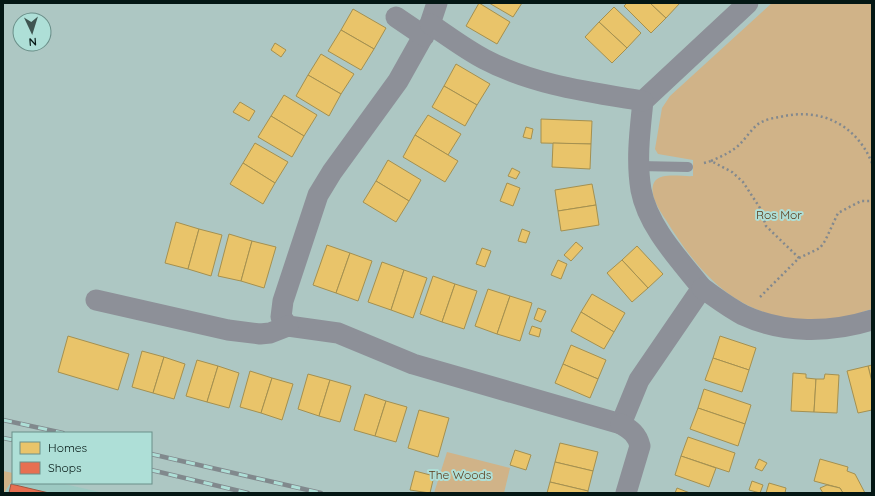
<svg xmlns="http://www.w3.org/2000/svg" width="875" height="496" font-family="Quicksand,sans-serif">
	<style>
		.built { fill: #9dc9c2 }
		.green { fill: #d0b388 }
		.homes { fill: #e9c46a; stroke: #a49050 }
		.shops { fill: #e76f51; stroke: #a3553f }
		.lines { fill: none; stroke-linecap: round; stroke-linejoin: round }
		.path { stroke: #83898e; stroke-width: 2.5; stroke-dasharray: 2 3; stroke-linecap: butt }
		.lane { stroke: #8d9098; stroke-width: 10 }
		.street { stroke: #8d9098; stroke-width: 21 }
		.rail-casing { stroke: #81898d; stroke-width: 4.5 }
		.rail { stroke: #aedfd7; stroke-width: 3; stroke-dasharray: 9; stroke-linecap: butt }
		.labels { text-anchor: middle; stroke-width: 4; stroke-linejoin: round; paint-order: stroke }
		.park-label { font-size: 12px; fill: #5a3a19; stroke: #aedfd7 }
	</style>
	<rect width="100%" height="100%" fill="#adc7c3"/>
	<polygon class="built" points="13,479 13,483 60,483 104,493 4,493"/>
	<g class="green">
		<path d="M772 3H872V309C858 313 843 319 828 320 747 324 706 285 666 220 660 211 647 192 655 181 662 172 684 177 693 176V160L658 154 655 149 662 108 670 96Z"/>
		<polygon points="447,452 510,468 504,493 434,493"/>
		<polygon points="3,471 13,473 13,479 4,493"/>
	</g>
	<g class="homes">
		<polygon points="479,3 510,22 497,44 466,26"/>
		<polygon points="489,3 522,3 513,17"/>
		<polygon points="627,3 650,3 666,18 651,33 624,6"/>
		<polygon points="650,3 680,3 666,18"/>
		<polygon points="614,7 641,33 627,48 599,22"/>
		<polygon points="353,9 386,28 374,49 341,30"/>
		<polygon points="599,22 627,48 612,63 585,37"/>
		<polygon points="341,30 374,49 361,70 328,51"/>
		<polygon points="275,43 286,50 281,57 271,50"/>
		<polygon points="321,54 354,74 341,94 308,75"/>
		<polygon points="456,64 490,84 477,105 444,86"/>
		<polygon points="308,75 341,94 329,116 296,96"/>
		<polygon points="444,86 477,105 465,126 432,107"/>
		<polygon points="284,95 317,115 304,136 271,116"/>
		<polygon points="240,102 255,111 249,121 233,112"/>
		<polygon points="428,115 461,134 448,155 415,135"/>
		<polygon points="271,116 304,136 292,157 258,137"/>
		<polygon points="541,119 592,121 591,144 541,143"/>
		<polygon points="526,127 533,129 531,139 523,137"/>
		<polygon points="415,135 458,161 445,182 403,157"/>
		<polygon points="255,143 288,162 275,183 243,163"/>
		<polygon points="553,143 591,144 590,169 552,167"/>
		<polygon points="388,160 421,180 409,201 376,181"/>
		<polygon points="243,163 275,183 263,204 230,184"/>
		<polygon points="512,168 520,172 516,179 508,176"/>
		<polygon points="376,181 409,201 396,222 363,202"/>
		<polygon points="507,183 520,188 513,206 500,201"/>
		<polygon points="592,184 596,205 558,211 555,190"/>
		<polygon points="596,205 599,225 561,231 558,211"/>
		<polygon points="176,222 199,229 188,269 165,263"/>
		<polygon points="199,229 222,235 211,276 188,269"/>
		<polygon points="522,229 530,232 526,243 518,241"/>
		<polygon points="229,234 252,241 241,281 218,276"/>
		<polygon points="252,241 276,247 264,288 241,281"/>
		<polygon points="576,242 583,248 571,261 564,255"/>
		<polygon points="327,245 350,253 336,293 313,285"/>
		<polygon points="637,246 663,274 648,288 622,260"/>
		<polygon points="482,248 491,251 485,267 476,264"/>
		<polygon points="350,253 372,261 358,301 336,293"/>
		<polygon points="558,260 567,264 561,279 551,275"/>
		<polygon points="622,260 648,288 632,302 607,273"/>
		<polygon points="382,262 404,270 391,310 368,302"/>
		<polygon points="404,270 427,278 413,318 391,310"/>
		<polygon points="433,276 455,284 442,322 420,314"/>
		<polygon points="455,284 477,291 464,329 442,322"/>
		<polygon points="488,289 510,296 497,334 475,326"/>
		<polygon points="592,294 625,313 614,332 581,312"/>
		<polygon points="510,296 532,303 520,341 497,334"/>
		<polygon points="538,308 546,311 541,322 534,319"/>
		<polygon points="581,312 614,332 604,349 571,331"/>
		<polygon points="532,326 541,329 539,337 529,334"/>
		<polygon points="68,336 129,354 118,390 58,372"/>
		<polygon points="720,336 756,348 749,370 713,358"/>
		<polygon points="571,345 606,360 598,379 563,364"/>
		<polygon points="142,351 164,357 153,393 132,387"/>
		<polygon points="164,357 185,364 174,399 153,393"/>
		<polygon points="713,358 749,370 742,392 705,380"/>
		<polygon points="197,360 218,366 207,402 186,396"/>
		<polygon points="563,364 598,379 590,398 555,383"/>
		<polygon points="872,365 872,382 868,366"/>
		<polygon points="218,366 239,373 229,408 207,402"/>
		<polygon points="868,366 872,382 872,410 858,413 847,371"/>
		<polygon points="250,371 272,378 261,413 240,407"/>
		<polygon points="793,373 806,374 806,378 816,379 814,412 791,411"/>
		<polygon points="308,374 330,380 319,416 298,409"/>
		<polygon points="825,374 839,375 837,413 814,412 816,379 824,379"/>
		<polygon points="272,378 293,384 282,420 261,413"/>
		<polygon points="330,380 351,386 340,422 319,416"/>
		<polygon points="704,389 751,405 745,424 698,408"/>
		<polygon points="365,394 386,401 375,436 354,430"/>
		<polygon points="386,401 407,407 396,442 375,436"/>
		<polygon points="698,408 745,424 738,446 690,429"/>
		<polygon points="419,410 449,418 438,457 408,448"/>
		<polygon points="688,437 735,453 729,472 681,456"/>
		<polygon points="560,443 598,452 593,471 555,462"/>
		<polygon points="515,450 531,455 526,470 510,465"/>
		<polygon points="681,456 716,468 709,487 675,475"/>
		<polygon points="759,459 767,463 762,471 755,468"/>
		<polygon points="820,459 848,467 847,471 855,474 865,493 843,493 840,488 814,481"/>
		<polygon points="555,462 593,471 588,491 550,482"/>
		<polygon points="415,471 434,476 430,493 410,490"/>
		<polygon points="752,481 763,485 760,493 749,490"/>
		<polygon points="550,482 588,491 588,493 547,493"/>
		<polygon points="769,483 786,488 785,493 766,493"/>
		<polygon points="827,485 840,488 843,493 823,493 820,488"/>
		<polygon points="677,488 690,493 675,493"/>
	</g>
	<polygon class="shops" points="11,484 49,493 9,493"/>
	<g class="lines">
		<g class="path">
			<path d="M711 161C722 156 732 152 740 144 746 138 751 130 757 125 763 120 772 118 780 117 820 107 856 124 872 163"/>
			<polyline points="704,163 711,161 732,172 743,182 760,208 766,226 799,258"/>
			<polyline points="760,297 799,258 820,248 825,241 838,213 861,201 872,201"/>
		</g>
		<polyline class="lane" points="639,166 688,167"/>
		<g class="street">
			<path d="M437 3 430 24 398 81 332 172 318 195 283 301 281 317 288 326 338 333 413 364 621 424 639 380 702 288C679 259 648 227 641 190 636 160 640 130 643 101L748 3"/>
			<polyline points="396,17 424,36"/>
			<path d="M430 24C448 36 465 49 484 59 533 85 589 92 643 101"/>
			<path d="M702 288C715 297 729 308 743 315 784 334 830 333 872 320"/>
			<polyline points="96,300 228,330 260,334 270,333 288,326"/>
			<path d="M621 424C631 430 637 434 640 446L626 493"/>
		</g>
		<g class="rail-casing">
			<g id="rail">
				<polyline points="3,420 63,433"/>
				<polyline points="3,438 13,440"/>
				<polyline points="151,454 321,493"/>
				<polyline points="151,470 248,493"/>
			</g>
		</g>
		<use href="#rail" class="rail"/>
	</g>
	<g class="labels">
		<g class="park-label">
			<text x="779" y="219">Ros Mor</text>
			<text x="460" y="479">The Woods</text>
		</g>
	</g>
	<rect width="875" height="496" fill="none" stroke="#041714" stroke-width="8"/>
	<rect x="12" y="432" width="140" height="52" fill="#aedfd7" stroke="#6a8f89"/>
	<rect x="20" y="442" width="20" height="12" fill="#e9c46a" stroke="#6a8f89"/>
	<text x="48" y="452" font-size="12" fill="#041714">Homes</text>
	<rect x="20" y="462" width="20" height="12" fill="#e76f51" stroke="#6a8f89"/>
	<text x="48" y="472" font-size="12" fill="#041714">Shops</text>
	<g transform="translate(32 32) rotate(176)"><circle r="19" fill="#aedfd7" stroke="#6a8f89"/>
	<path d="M0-3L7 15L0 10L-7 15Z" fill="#3f5551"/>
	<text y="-6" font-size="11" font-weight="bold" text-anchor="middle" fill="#041714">N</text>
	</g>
</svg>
